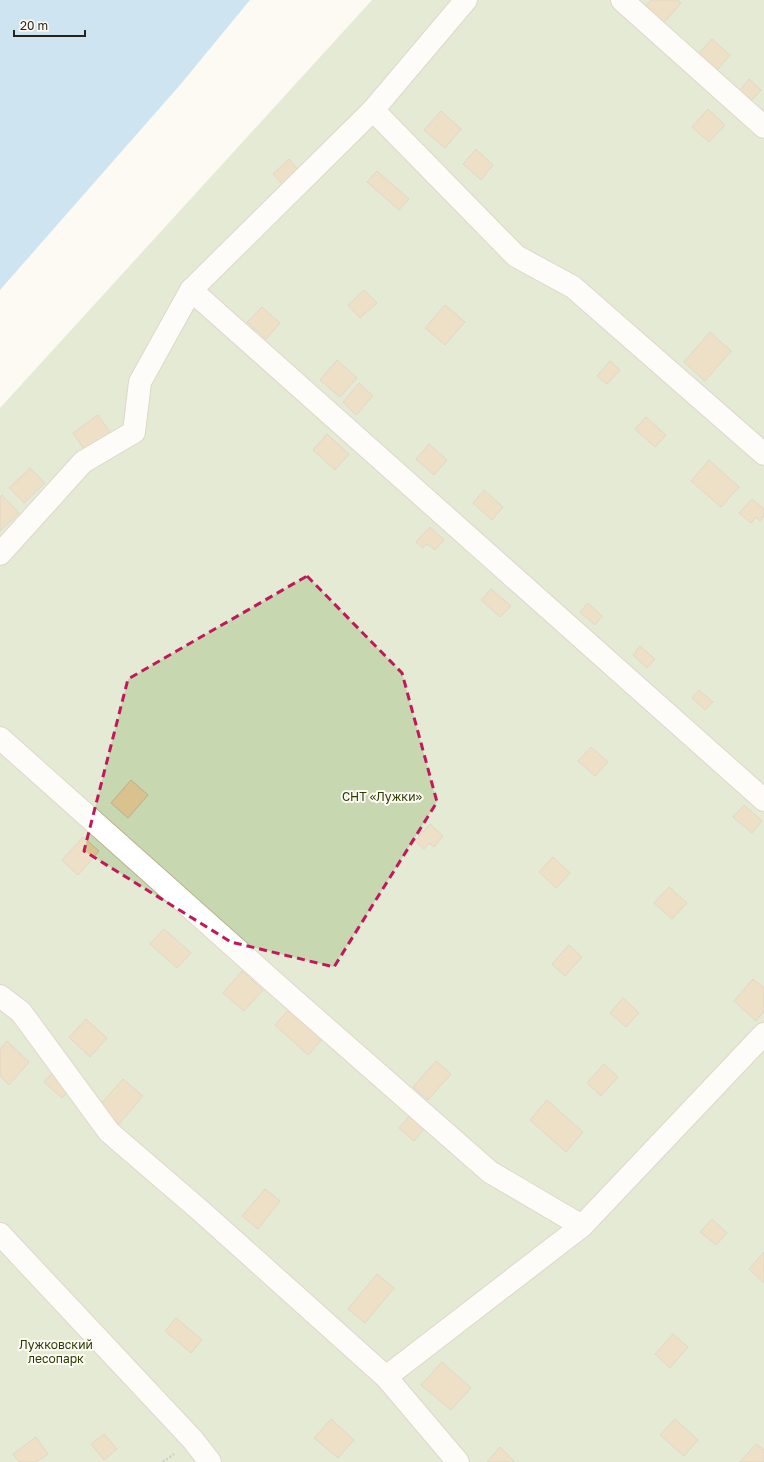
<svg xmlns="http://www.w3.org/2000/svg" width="764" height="1462" font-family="'Golos Text',sans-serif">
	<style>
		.green { fill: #c7d8b0 }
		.water { fill: #96cdee }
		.building { fill: #dac28e; stroke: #bbad8e }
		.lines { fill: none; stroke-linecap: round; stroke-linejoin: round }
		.minor-casing { stroke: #bcae8f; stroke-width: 24 }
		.path { stroke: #9f9a92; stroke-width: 2.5; stroke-dasharray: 2 2; stroke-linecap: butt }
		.minor { stroke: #fff; stroke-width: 22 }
		.marked { fill: none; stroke: #c2185b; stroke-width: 3; stroke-dasharray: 8 5; stroke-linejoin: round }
		.labels { text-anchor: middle; stroke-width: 4; stroke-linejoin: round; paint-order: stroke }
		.park-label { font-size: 12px; fill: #2a3c01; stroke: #fdfaf4 }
	</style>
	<rect width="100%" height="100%" fill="#fdfaf4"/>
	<polygon class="green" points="372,0 764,0 764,1462 0,1462 0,408"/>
	<polygon class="water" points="0,0 250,0 180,85 0,290"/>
	<g class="building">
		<polygon points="651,0 678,0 681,3 662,25 643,9"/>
		<polygon points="712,39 730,55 714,74 695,57"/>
		<polygon points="749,79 761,90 746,106 735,96"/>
		<polygon points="708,109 725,125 709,142 692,127"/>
		<polygon points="441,111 461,129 445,148 424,130"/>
		<polygon points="476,149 493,165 481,180 463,164"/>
		<polygon points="289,159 299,171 283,185 273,174"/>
		<polygon points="377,171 409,199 399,210 367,182"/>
		<polygon points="364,290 377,303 360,318 348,305"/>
		<polygon points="445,305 465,322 445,345 425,328"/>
		<polygon points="262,307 280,323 266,339 247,322"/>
		<polygon points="710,332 731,351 705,381 684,362"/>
		<polygon points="337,360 357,378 340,397 320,380"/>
		<polygon points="610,361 620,370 607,384 597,376"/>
		<polygon points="359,383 373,396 356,415 343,402"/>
		<polygon points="98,415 111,434 86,452 73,433"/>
		<polygon points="646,417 666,435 655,447 635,429"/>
		<polygon points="327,434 349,454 335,470 313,450"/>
		<polygon points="429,444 447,460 434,475 416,459"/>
		<polygon points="709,460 739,487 721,507 691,481"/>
		<polygon points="30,468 45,483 24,503 9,488"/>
		<polygon points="484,490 503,507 492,520 473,503"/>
		<polygon points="2,495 19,513 0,531 0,497"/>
		<polygon points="752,499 764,509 764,516 760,521 756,517 751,523 739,513"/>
		<polygon points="430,527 444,540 435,550 427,544 423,548 416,542"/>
		<polygon points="491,589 511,606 500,617 481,600"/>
		<polygon points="588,603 602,616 595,625 580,612"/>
		<polygon points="640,646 655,659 647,668 633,655"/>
		<polygon points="699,690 713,702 705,710 692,698"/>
		<polygon points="591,747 608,762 595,776 578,761"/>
		<polygon points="131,780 148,795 128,818 111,803"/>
		<polygon points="744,805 762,821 752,833 733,817"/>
		<polygon points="430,824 443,836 434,847 429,843 424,849 415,841"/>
		<polygon points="83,837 99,851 78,875 62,860"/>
		<polygon points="553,857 570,873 556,888 539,872"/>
		<polygon points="669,887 687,903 672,919 654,903"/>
		<polygon points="164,929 191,953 177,968 150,944"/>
		<polygon points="569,945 582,957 565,976 552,964"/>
		<polygon points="242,971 263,990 244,1011 223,993"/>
		<polygon points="753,979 764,988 764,1011 756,1021 734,1001"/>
		<polygon points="623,998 639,1013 626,1027 610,1013"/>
		<polygon points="290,1008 323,1038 308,1055 275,1025"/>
		<polygon points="86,1019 107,1038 90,1057 69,1037"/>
		<polygon points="7,1041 29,1062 9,1085 0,1076 0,1049"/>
		<polygon points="436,1061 451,1074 428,1100 413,1087"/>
		<polygon points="604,1064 618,1077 601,1096 587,1083"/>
		<polygon points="55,1070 73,1086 62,1098 44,1082"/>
		<polygon points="123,1079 143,1096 119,1124 99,1106"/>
		<polygon points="547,1100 583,1132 566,1152 530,1120"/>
		<polygon points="410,1115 425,1128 414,1141 399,1128"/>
		<polygon points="265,1189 280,1201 258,1229 242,1216"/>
		<polygon points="712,1219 727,1233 716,1245 700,1232"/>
		<polygon points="764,1252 764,1283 749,1269"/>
		<polygon points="377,1274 394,1288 365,1323 348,1309"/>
		<polygon points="176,1318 202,1340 191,1353 165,1331"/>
		<polygon points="673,1334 688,1347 670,1368 655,1354"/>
		<polygon points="442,1362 471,1388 451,1410 421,1385"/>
		<polygon points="331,1419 354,1440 338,1458 314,1438"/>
		<polygon points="675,1419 698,1440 684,1456 660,1435"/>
		<polygon points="104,1434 117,1449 104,1460 91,1444"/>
		<polygon points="36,1437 48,1454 36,1462 19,1462 13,1454"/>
		<polygon points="756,1444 764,1450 764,1462 740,1462"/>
		<polygon points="500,1447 515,1462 487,1462"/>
	</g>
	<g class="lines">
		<g class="minor-casing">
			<g id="minor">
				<polyline points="622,0 764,127"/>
				<polyline points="373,110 516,256 573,287 764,454"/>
				<polyline points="191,290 764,800"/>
				<polyline points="0,554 83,462 134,432 140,382 191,290 373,110 466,0"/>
				<polyline points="0,738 286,993 490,1172 582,1226"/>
				<polyline points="0,996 21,1012 109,1132 202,1212 386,1377 582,1226 764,1034"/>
				<polyline points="0,1234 193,1440 210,1462"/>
				<polyline points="386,1377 458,1462"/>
			</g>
		</g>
		<polyline class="path" points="163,1462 174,1454"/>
		<use href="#minor" class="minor"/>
	</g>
	<path d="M0 0H764V1462H0ZM307 576 402 673 437 802 334 967 231 942 84 851 128 679Z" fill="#fdfaf4" fill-opacity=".55" fill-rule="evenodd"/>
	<path class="marked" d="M307 576 402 673 437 802 334 967 231 942 84 851 128 679Z"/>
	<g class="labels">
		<g class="park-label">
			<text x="382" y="801">СНТ «Лужки»</text>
			<text x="56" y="1349">Лужковский<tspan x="56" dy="14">лесопарк</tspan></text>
		</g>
	</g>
	<path d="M14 30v6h71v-6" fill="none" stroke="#292317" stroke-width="2"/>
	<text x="20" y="30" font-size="12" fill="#292317" stroke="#fdfaf4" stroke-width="3" paint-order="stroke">20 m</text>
</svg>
